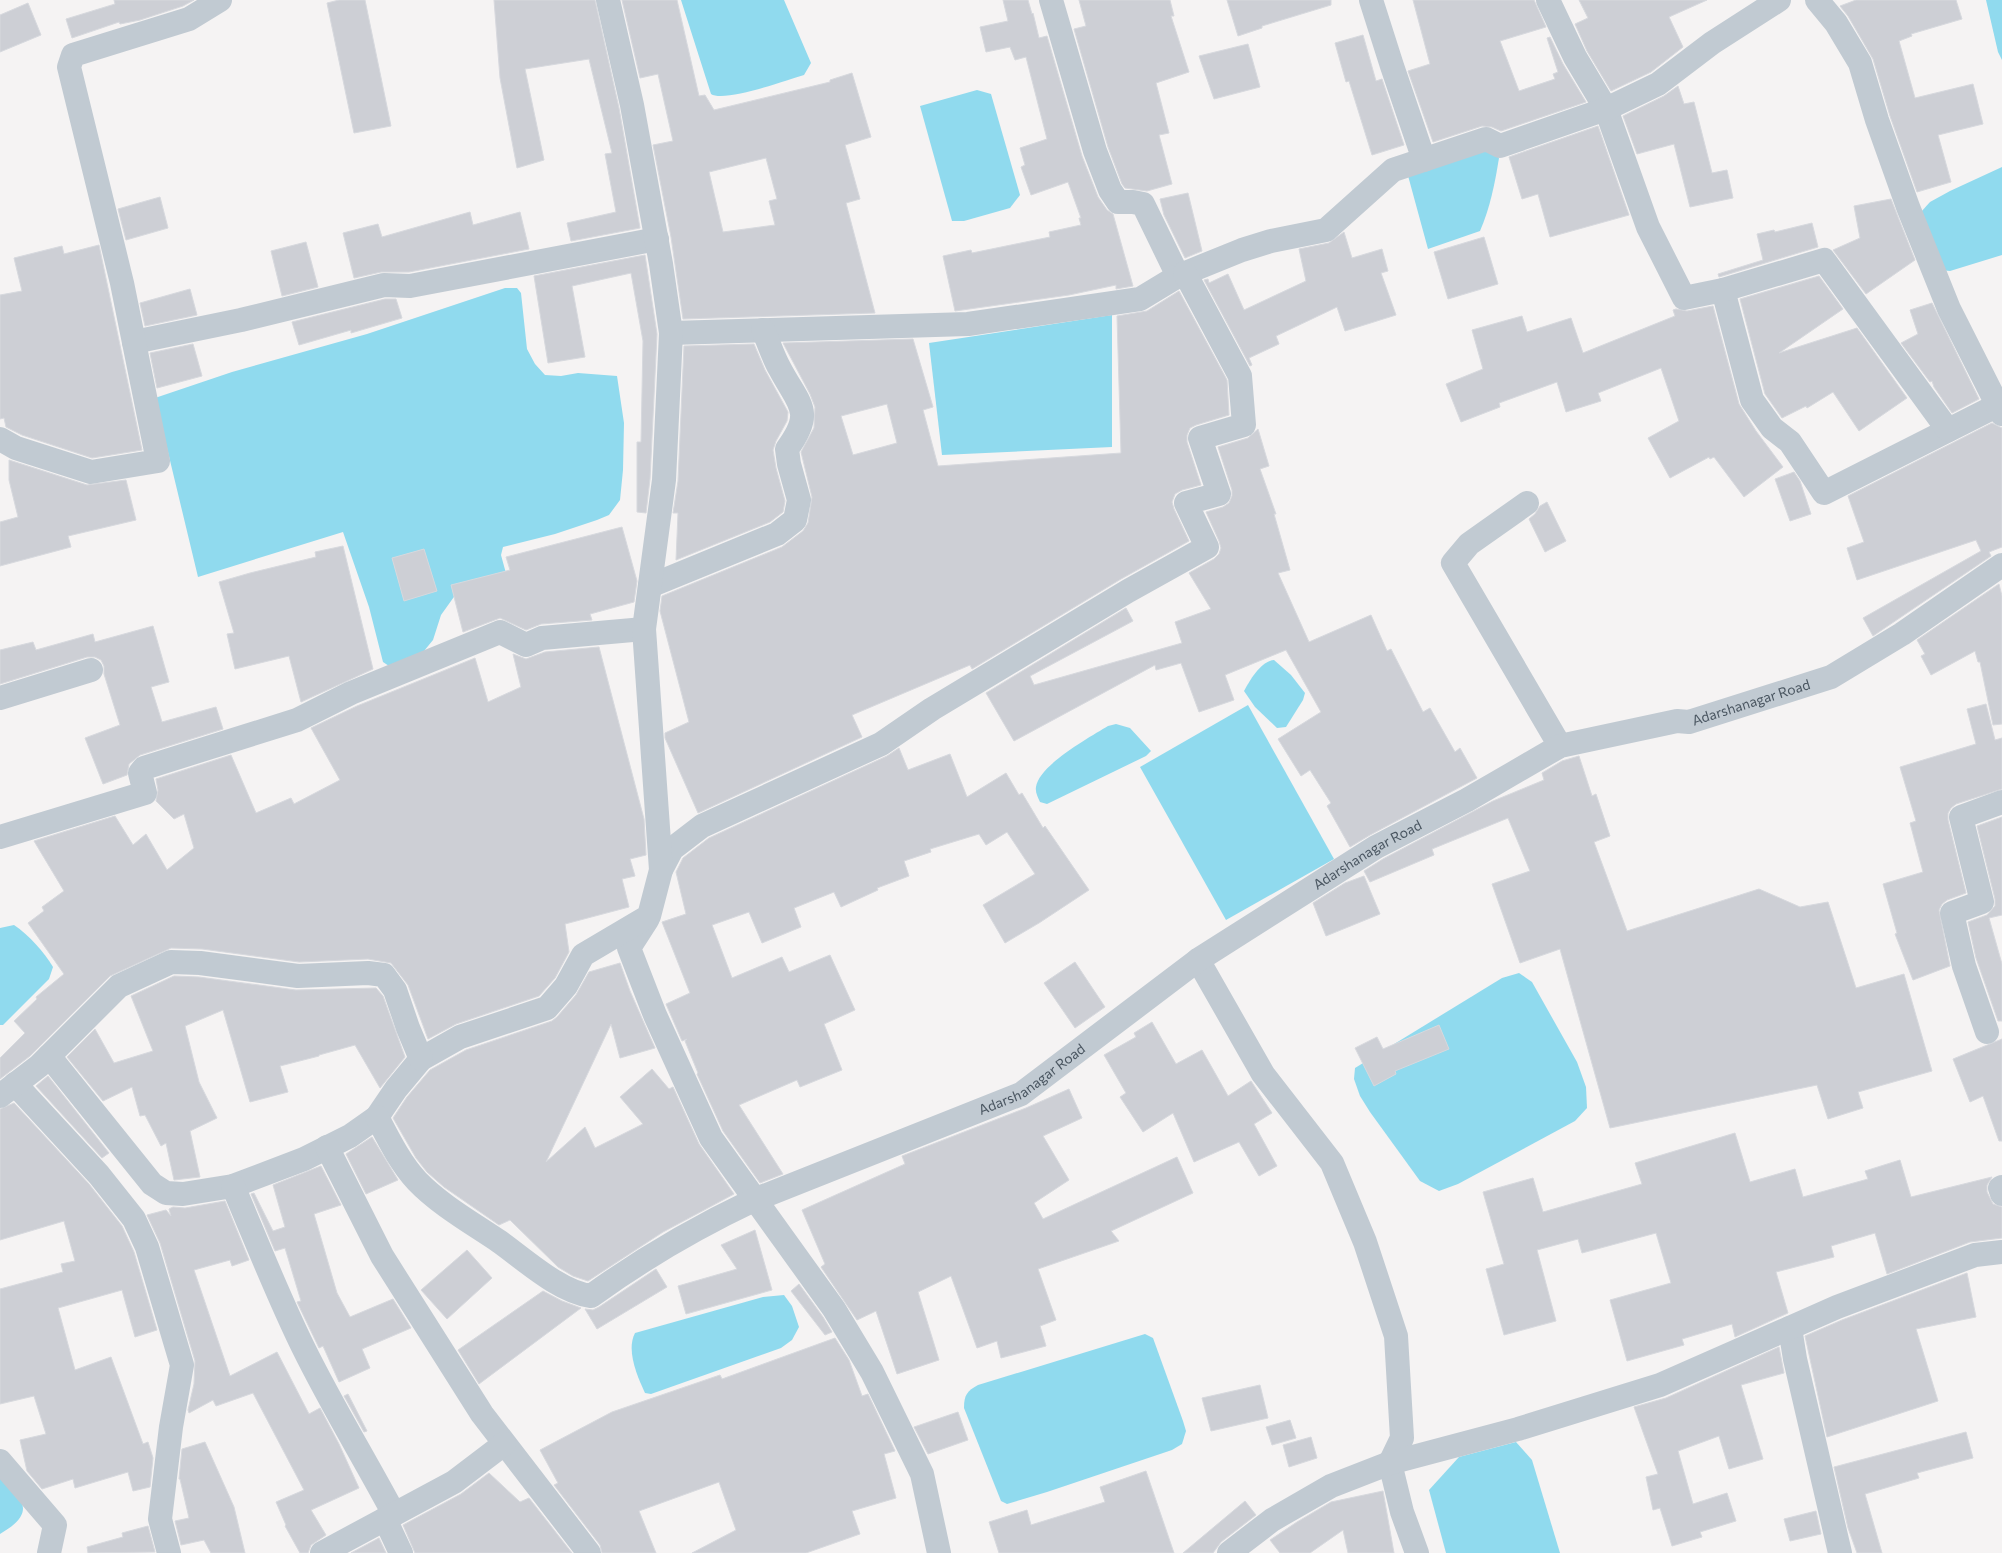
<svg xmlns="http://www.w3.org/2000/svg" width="2002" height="1553" font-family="Commissioner,sans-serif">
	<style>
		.water { fill: #90daee }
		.building { fill: #cdcfd5; stroke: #d7d9de; fill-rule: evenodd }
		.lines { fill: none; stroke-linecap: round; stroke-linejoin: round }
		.minor { stroke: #c1cad2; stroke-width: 24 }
		.labels { text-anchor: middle; stroke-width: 4.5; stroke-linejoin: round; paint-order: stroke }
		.street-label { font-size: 14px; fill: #4a5661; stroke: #fff }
	</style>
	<rect width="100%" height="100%" fill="#f5f3f3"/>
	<g class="water">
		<path d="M681 0H784L811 63 804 75C787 80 724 103 711 94Z"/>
		<polygon points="1986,0 2002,0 2002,60 1998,52"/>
		<polygon points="977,90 991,94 1020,195 1010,208 964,221 952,221 920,106"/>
		<path d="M1484 144 1499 158C1495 183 1490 208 1480 231L1428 249 1407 172Z"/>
		<polygon points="2002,167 2002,255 1950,271 1940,270 1921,212 1930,202 1950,191"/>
		<polygon points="505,288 517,288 521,293 527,349 535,364 545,375 561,376 578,373 617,376 624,423 623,470 620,500 609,515 597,520 555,534 503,547 501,555 507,577 456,594 441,615 433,640 424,651 389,666 383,662 369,607 343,532 198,577 155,398 232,372 367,334"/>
		<polygon points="1112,315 1112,447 942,455 929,343"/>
		<path d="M1274 660 1291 675 1305 693 1303 700 1286 727 1277 728 1255 707 1244 691C1250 680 1261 661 1274 660Z"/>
		<polygon points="1248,705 1334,859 1226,920 1140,767"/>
		<path d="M1116 724 1130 728 1151 751 1146 756 1047 804 1040 802C1038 798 1035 792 1036 787 1039 765 1090 737 1108 726Z"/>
		<path d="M14 925C29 935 44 952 53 967L49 979 3 1025H0V928Z"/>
		<polygon points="1519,973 1532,982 1577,1062 1586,1087 1587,1108 1575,1121 1458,1184 1439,1191 1420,1181 1370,1112 1360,1096 1354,1079 1355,1068 1502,978"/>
		<path d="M784 1295 792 1306 799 1327 792 1340 781 1348 651 1394 645 1393C637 1376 626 1350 635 1333L763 1297Z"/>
		<path d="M1145 1334 1153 1338 1183 1421 1186 1431 1182 1444 1172 1450 1047 1492 1007 1504 1001 1501 964 1408C964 1395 967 1391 978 1385Z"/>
		<polygon points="1516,1442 1532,1460 1560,1553 1446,1553 1429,1490 1459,1457"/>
		<path d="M0 1472C21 1499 39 1511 0 1534Z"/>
	</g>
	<g class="building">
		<polygon points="114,0 194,0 183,6 140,20 120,24 119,22 72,38 66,19 115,4"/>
		<polygon points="339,0 365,0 391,126 354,133 327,3"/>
		<polygon points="494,0 595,0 619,108 640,228 571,241 567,223 616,212 605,154 612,153 589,59 525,69 544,160 517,168 500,78"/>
		<path d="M622 0H677L699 96 705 95 714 110 830 82V80L852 73 871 137 845 145 860 199 846 203 875 313 683 319 671 237 653 145 673 141 658 74 640 78ZM766 158 777 199 769 201 775 225 723 232 709 172Z"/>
		<polygon points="1003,0 1028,0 1032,14 1033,13 1039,38 1047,36 1082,156 1098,197 1107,210 1113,214 1133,286 1116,289 1116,285 1069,295 955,311 943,256 971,250 972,253 1050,237 1049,232 1081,225 1079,218 1081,218 1068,182 1031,195 1021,167 1025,165 1020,148 1047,139 1026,57 1015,60 1010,47 986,52 980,27 1008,21"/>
		<polygon points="1079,0 1170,0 1174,16 1171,16 1189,72 1156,83 1169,133 1159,135 1172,184 1147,191 1125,188 1122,184 1108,147 1074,29 1086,26"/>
		<polygon points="1227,0 1331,0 1331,5 1262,26 1262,28 1238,36"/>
		<polygon points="1413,0 1534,0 1546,27 1500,41 1519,91 1555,79 1553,74 1558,72 1547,38 1550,37 1563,64 1586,102 1501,131 1492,127 1482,126 1433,142 1408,71 1430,64"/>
		<polygon points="1579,0 1707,0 1669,17 1683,47 1651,72 1611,91 1587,51 1575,24 1588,18"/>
		<polygon points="1856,0 1956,0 1962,19 1911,34 1912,36 1899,41 1915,98 1973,84 1983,124 1938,135 1951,182 1917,192 1890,116 1873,59 1848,16 1840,6"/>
		<polygon points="28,3 41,35 0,52 0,15"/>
		<polygon points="1363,35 1376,81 1382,79 1404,145 1372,155 1349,81 1346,82 1335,43"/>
		<polygon points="1248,44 1260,87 1214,99 1199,56"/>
		<polygon points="1678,86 1684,104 1694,102 1712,173 1727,170 1733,198 1690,207 1674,144 1637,154 1623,116 1664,96"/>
		<polygon points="1598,126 1629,215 1550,237 1538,194 1522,199 1509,157"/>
		<polygon points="1188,193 1202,251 1185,258 1164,215 1160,199"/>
		<polygon points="160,197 168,228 126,240 118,209"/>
		<polygon points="1891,199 1915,260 1866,294 1833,250 1860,238 1854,206"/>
		<polygon points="470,212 473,225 520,212 529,249 409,272 381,272 354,278 343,233 378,224 382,237"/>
		<polygon points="1812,223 1818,247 1719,277 1718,274 1763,260 1757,234 1774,230 1775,232"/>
		<polygon points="1344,232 1352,258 1382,249 1388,271 1381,273 1396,315 1345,331 1337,307 1276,336 1279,344 1249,358 1252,365 1250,366 1204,280 1208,279 1209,283 1228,274 1244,310 1306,281 1299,249 1329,243"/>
		<polygon points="1484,237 1498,284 1448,299 1434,252"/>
		<polygon points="306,242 318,287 282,296 271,251"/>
		<polygon points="99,245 142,450 92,458 22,435 6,427 4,418 0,419 0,295 22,291 14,258 62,246 64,254"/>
		<polygon points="645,255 657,334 650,479 646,513 637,512 637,442 641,442 643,341 631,273 572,286 585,357 548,363 534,276"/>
		<polygon points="1819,276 1843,309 1779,353 1857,328 1907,398 1859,431 1833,392 1807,408 1806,406 1782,418 1765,394 1740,299"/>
		<polygon points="190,289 197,315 145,326 140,303"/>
		<path d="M1179 291 1227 380 1229 415 1196 425 1190 428 1187 435V442L1201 485 1182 490 1175 494 1172 502 1174 509 1189 541 1121 579 972 669 970 665 852 715 862 737 698 813 665 738V733L689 722 660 611 662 596 782 547 803 531 808 523 812 497 801 452 814 428 815 407 810 394 783 343 913 339 933 407 923 410 938 466 1121 453 1117 316 1147 311ZM887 404 897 443 853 455 841 416Z"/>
		<polygon points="385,299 396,299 402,318 351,333 351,330 299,345 292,322"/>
		<polygon points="1932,303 1979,399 1952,413 1934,387 1932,381 1930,382 1901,343 1918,334 1910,310"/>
		<polygon points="1713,306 1739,404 1756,431 1783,467 1744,497 1714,457 1710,459 1709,457 1670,478 1648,438 1679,421 1661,368 1598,393 1601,401 1566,412 1557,382 1499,403 1500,407 1461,422 1446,384 1483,369 1472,330 1522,316 1527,332 1571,318 1583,353 1675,316 1673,310 1676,309 1687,311"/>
		<polygon points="193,344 202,376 157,388 150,353"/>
		<polygon points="754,344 765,370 788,412 787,421 776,441 773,450 776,468 785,501 783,512 770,522 676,560 678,513 673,513 678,481 684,346"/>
		<polygon points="1992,423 2002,428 2002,547 1989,552 1991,556 1873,636 1863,618 1981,551 1976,540 1857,580 1847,548 1864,542 1848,496"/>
		<polygon points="1258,429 1269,466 1260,469 1276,514 1274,514 1290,570 1278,573 1309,642 1371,615 1387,651 1391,649 1423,712 1430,708 1455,752 1460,748 1477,778 1370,835 1350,847 1327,806 1331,803 1310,770 1301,776 1278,739 1321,712 1286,650 1225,675 1234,700 1199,712 1181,663 1156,670 1155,665 1014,741 986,693 1126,608 1133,621 1030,676 1034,685 1182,643 1175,622 1211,609 1189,573 1214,559 1219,554 1221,548 1219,541 1206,512 1223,507 1229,503 1232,496 1232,490 1218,447 1248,438"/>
		<polygon points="9,460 87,485 126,480 136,520 68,536 71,547 0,566 0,522 18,517 9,480"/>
		<polygon points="1794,472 1800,481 1811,514 1790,521 1775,479"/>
		<polygon points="1547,502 1566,541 1545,552 1529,519 1535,514 1540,506"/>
		<polygon points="622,527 637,581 634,602 590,614 592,620 541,624 526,630 500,618 463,632 451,585 510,570 506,557"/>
		<polygon points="343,546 373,669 301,702 289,656 235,669 227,634 234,633 219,582 250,573 316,557 315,552"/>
		<polygon points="424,549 437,591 404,601 392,558"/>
		<polygon points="1999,584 2002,596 2002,724 1993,725 1980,662 1978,662 1975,651 1931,675 1921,656 1925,654 1917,640"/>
		<polygon points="153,626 169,682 151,687 162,722 216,707 223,729 140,755 129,764 127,775 103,784 85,738 120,725 104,674 104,666 101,660 95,657 87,657 0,684 0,650 33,642 36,650 93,634 95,642"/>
		<polygon points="599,647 644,819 646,855 630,859 635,876 622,879 629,907 565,924 569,952 555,978 539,996 456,1024 428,1039 408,985 391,963 368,959 299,962 202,949 171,948 110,976 30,1056 0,1079 0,1058 25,1033 14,1021 37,999 36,997 64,974 28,923 44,911 42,907 64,891 34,841 115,816 133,845 146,834 167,870 194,848 184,814 174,819 156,801 158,790 156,779 231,755 256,813 291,798 294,804 340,780 311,728 357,706 475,658 488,702 521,687 513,654 526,659 545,652"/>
		<polygon points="1986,704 1995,740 2002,738 2002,789 1956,804 1951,808 1948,813 1948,820 1966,893 1947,900 1942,904 1939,910 1950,966 1913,980 1895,934 1897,933 1883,884 1923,872 1910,823 1916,821 1900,767 1976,744 1967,709"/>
		<polygon points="899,748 908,770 950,754 967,797 1006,773 1019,795 1022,793 1043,828 1045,826 1089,890 1039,923 1005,943 983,905 1035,874 1007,832 986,845 979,834 930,849 931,852 904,861 909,876 877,888 878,890 841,907 834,892 794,908 801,927 762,943 749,912 712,925 732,978 782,957 789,972 830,955 855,1010 824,1024 842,1070 800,1087 797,1080 739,1105 783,1174 760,1183 723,1131 697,1074 698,1073 685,1041 687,1039 682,1041 666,1004 690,993 662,922 686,914 676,872 683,858 709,838 887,756"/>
		<polygon points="1579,756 1592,796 1596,794 1610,836 1594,842 1627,931 1759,889 1800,907 1828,902 1856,988 1904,974 1932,1071 1858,1092 1863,1108 1828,1119 1817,1085 1610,1128 1560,949 1520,963 1492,884 1530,871 1508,818 1432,849 1434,855 1370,882 1364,871 1383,859 1493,801 1544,780 1542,773 1562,761"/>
		<polygon points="2002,817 2002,915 1989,918 2002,964 2002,1021 1998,1021 1976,958 1968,922 1987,915 1995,906 1995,899 1977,826"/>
		<polygon points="1364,876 1380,914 1326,936 1313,903 1345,883"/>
		<polygon points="1075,962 1105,1007 1075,1028 1044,983"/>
		<polygon points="620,963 630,991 655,1048 620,1058 611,1024 546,1162 585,1127 595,1148 643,1124 620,1097 652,1069 669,1089 673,1087 699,1144 734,1194 663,1232 588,1281 573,1276 558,1267 510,1220 499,1225 444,1187 427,1172 416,1158 393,1118 407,1097 430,1070 466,1050 552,1021 557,1017 576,995 589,972"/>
		<polygon points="174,976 199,977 296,990 376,988 383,996 405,1057 380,1088 355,1045 319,1055 319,1056 280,1066 288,1092 250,1102 223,1010 185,1026 199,1082 217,1118 190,1131 200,1177 174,1180 166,1143 161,1146 145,1115 140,1116 132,1087 103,1101 67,1057 95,1029 114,1063 153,1051 131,996"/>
		<polygon points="1152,1022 1176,1064 1202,1050 1228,1096 1251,1081 1272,1113 1254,1124 1277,1166 1259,1176 1239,1142 1194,1162 1173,1113 1143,1132 1120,1097 1126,1093 1104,1055 1136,1037 1134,1033"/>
		<polygon points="1439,1025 1449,1049 1395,1071 1396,1074 1374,1086 1355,1048 1377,1037 1383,1049"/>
		<polygon points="2002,1039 2002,1141 1999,1141 1983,1096 1970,1102 1953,1059"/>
		<polygon points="48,1076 109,1153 102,1158 36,1086"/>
		<polygon points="1069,1089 1082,1118 1043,1136 1069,1180 1034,1203 1043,1219 1177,1157 1193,1193 1111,1231 1119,1241 1038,1269 1056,1320 1040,1326 1046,1346 1001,1358 997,1341 977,1348 951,1276 918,1292 939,1360 897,1374 876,1311 857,1320 821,1267 825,1264 802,1210 905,1164 902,1156 1026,1108"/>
		<polygon points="14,1103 89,1184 122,1226 134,1252 157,1330 135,1337 122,1290 58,1308 75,1370 111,1357 143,1444 148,1442 153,1458 150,1487 133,1491 128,1472 75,1488 73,1479 42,1489 27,1471 20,1440 46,1434 34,1396 0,1404 0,1289 63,1272 61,1264 75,1261 64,1221 0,1240 0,1109"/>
		<polygon points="1735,1133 1750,1182 1795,1169 1803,1197 1868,1179 1865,1171 1900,1160 1911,1197 1992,1177 1987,1185 1987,1192 1993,1204 2002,1207 2002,1238 1970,1242 1887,1274 1875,1233 1831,1246 1834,1257 1776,1272 1788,1313 1735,1337 1732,1324 1682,1339 1684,1345 1627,1361 1610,1300 1671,1283 1656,1233 1582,1253 1578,1239 1537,1250 1556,1321 1504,1335 1486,1269 1504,1264 1483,1192 1533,1178 1543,1212 1642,1184 1635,1163"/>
		<polygon points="372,1137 398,1180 366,1194 346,1154"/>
		<polygon points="321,1166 341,1205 314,1214 337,1293 350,1317 393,1299 411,1328 362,1349 370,1368 339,1382 323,1346 319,1348 297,1302 301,1301 285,1248 275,1251 251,1194 254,1193 273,1231 285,1227 273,1185"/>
		<polygon points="225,1201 249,1260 232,1266 230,1260 194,1270 230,1376 277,1352 309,1414 320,1408 339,1444 359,1488 311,1510 326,1535 311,1545 308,1553 300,1553 285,1526 286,1525 276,1502 304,1490 253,1393 216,1406 213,1400 189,1413 188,1410 194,1384 195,1361 160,1243 147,1215 166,1210 171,1216 169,1209 173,1207 185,1208"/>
		<polygon points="755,1230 772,1290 686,1314 678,1286 737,1269 721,1245"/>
		<polygon points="467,1250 492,1278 447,1319 421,1290"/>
		<polygon points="656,1269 667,1287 597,1329 585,1309 593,1310 599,1307"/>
		<polygon points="1967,1273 1976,1317 1916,1329 1938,1401 1827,1437 1805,1336 1842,1320"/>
		<polygon points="799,1284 823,1317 832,1332 825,1335 791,1291"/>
		<polygon points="543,1291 562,1301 581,1308 479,1384 458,1350"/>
		<polygon points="835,1338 849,1360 862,1396 868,1394 895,1451 884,1454 896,1498 852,1511 860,1534 806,1553 692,1553 736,1530 719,1482 639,1511 656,1553 602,1553 600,1545 554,1485 558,1483 540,1450 612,1412 720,1375 722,1379"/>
		<polygon points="1779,1347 1784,1373 1741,1385 1763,1459 1729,1469 1719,1436 1678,1451 1693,1504 1727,1493 1736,1521 1700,1532 1702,1537 1672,1546 1660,1508 1653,1510 1646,1477 1658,1474 1634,1407 1666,1398"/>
		<polygon points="1260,1385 1268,1418 1211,1431 1202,1398"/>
		<polygon points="348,1394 367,1431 364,1432 344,1396"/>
		<polygon points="958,1412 968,1440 928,1454 914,1427"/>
		<polygon points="1290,1420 1296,1438 1272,1445 1266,1427"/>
		<polygon points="1966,1432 1973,1458 1917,1473 1919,1478 1865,1494 1882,1553 1857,1553 1848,1528 1834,1467"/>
		<polygon points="1311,1437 1317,1458 1289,1467 1283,1445"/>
		<polygon points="205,1442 234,1507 245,1553 211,1553 204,1540 181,1545 175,1521 189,1518 180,1479 179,1479 182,1449"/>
		<polygon points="1146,1471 1174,1553 999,1553 989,1522 1027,1510 1031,1525 1105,1502 1100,1487"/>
		<polygon points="489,1473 520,1502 529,1498 572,1553 415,1553 403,1525 461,1494"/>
		<polygon points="1383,1491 1394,1553 1348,1553 1343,1530 1310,1553 1280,1553 1270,1540 1297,1522 1331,1502"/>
		<polygon points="1245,1501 1256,1515 1221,1542 1213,1553 1183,1553"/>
		<polygon points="1816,1511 1821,1534 1790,1541 1784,1519"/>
		<polygon points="148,1526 155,1552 88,1553 87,1547 123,1537 122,1533"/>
		<polygon points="379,1538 386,1553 351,1553"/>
	</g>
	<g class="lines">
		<g class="minor">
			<polyline points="1051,0 1095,151 1110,190 1118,202 1133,202 1143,204 1178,276"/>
			<polyline points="1371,0 1392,66 1424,160"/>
			<polyline points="1548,0 1575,57 1606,109 1648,227 1684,298 1723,290 1752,400 1772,428 1790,442 1824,493 1998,405"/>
			<polyline points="1817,0 1836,23 1860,63 1877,120 1908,207 1949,309 2002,414"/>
			<polyline points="1723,290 1824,260 1948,430"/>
			<polyline points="671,333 968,324 1140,299 1178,276 1242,250 1271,241 1326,230 1393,170 1486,139 1500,146 1606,109 1658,84 1712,43 1779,0"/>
			<polyline points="134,342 241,320 384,285 410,286 657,239"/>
			<polyline points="0,439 16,448 91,472 158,461 122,283 69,67 73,55 189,19 220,0"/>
			<polyline points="1527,503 1469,544 1453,563 1560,746"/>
			<path d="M650 586 777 534 795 520 799 500 789 464 787 449C815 411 799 405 780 369 773 357 769 343 763 330"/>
			<polyline points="0,698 91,670"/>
			<polyline points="0,837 145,793 140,773 144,768 297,720 351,693 500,632 526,645 542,638 644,629"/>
			<polyline points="661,870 672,849 702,826 881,744 932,709 1128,591 1207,547 1186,503 1219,494 1200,438 1244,425 1240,376 1185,273"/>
			<polyline points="647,920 629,948 655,1015 711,1138 834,1309 872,1372 922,1474 939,1553"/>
			<polyline points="1198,960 1263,1074 1332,1163 1365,1242 1396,1336 1402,1438 1390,1463 1402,1512 1417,1553"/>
			<polyline points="1987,1032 1964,966 1952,913 1982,902 1961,817 2002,802"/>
			<polyline points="49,1056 152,1184 166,1193 183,1194 233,1186 304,1159 350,1136 377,1117 396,1089 421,1059 460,1037 547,1008 566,986 583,955 649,916 661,870 644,629 664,480 671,333 661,264 632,105 608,0"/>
			<polyline points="15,1084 99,1175 134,1219 147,1247 182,1365 171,1427 160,1519 169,1553"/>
			<polyline points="0,1096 39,1066 119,986 171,962 200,963 298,976 368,973 384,975 395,990 408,1028 421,1059"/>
			<path id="s1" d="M377 1117C388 1138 400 1163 417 1181 440 1205 472 1223 500 1242 525 1260 560 1292 591 1296 642 1259 697 1227 754 1200L1021 1094 1198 960 1376 847 1467 800 1560 746 1677 721 1689 722 1831 677 1902 634 2002 565"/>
			<polyline points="327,1147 382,1256 482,1414 589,1553"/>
			<path d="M233 1186C256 1240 277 1294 303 1347 331 1404 364 1458 394 1514"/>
			<polyline points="2002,1187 2000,1188 2002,1194"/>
			<polyline points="1790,1328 1795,1359 1840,1553"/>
			<polyline points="0,1461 55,1525 49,1553"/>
			<polyline points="385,1519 401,1553"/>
			<polyline points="322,1553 454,1482 504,1444"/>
			<polyline points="1229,1553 1272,1520 1331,1486 1390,1463 1518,1429 1660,1385 1837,1307 1975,1255 2002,1252"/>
		</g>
	</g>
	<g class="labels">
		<g class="street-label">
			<text dy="5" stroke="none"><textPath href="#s1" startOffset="1602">Adarshanagar Road</textPath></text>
			<text dy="5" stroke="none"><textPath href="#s1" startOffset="1184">Adarshanagar Road</textPath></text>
			<text dy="5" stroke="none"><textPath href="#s1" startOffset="779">Adarshanagar Road</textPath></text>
		</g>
	</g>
</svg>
